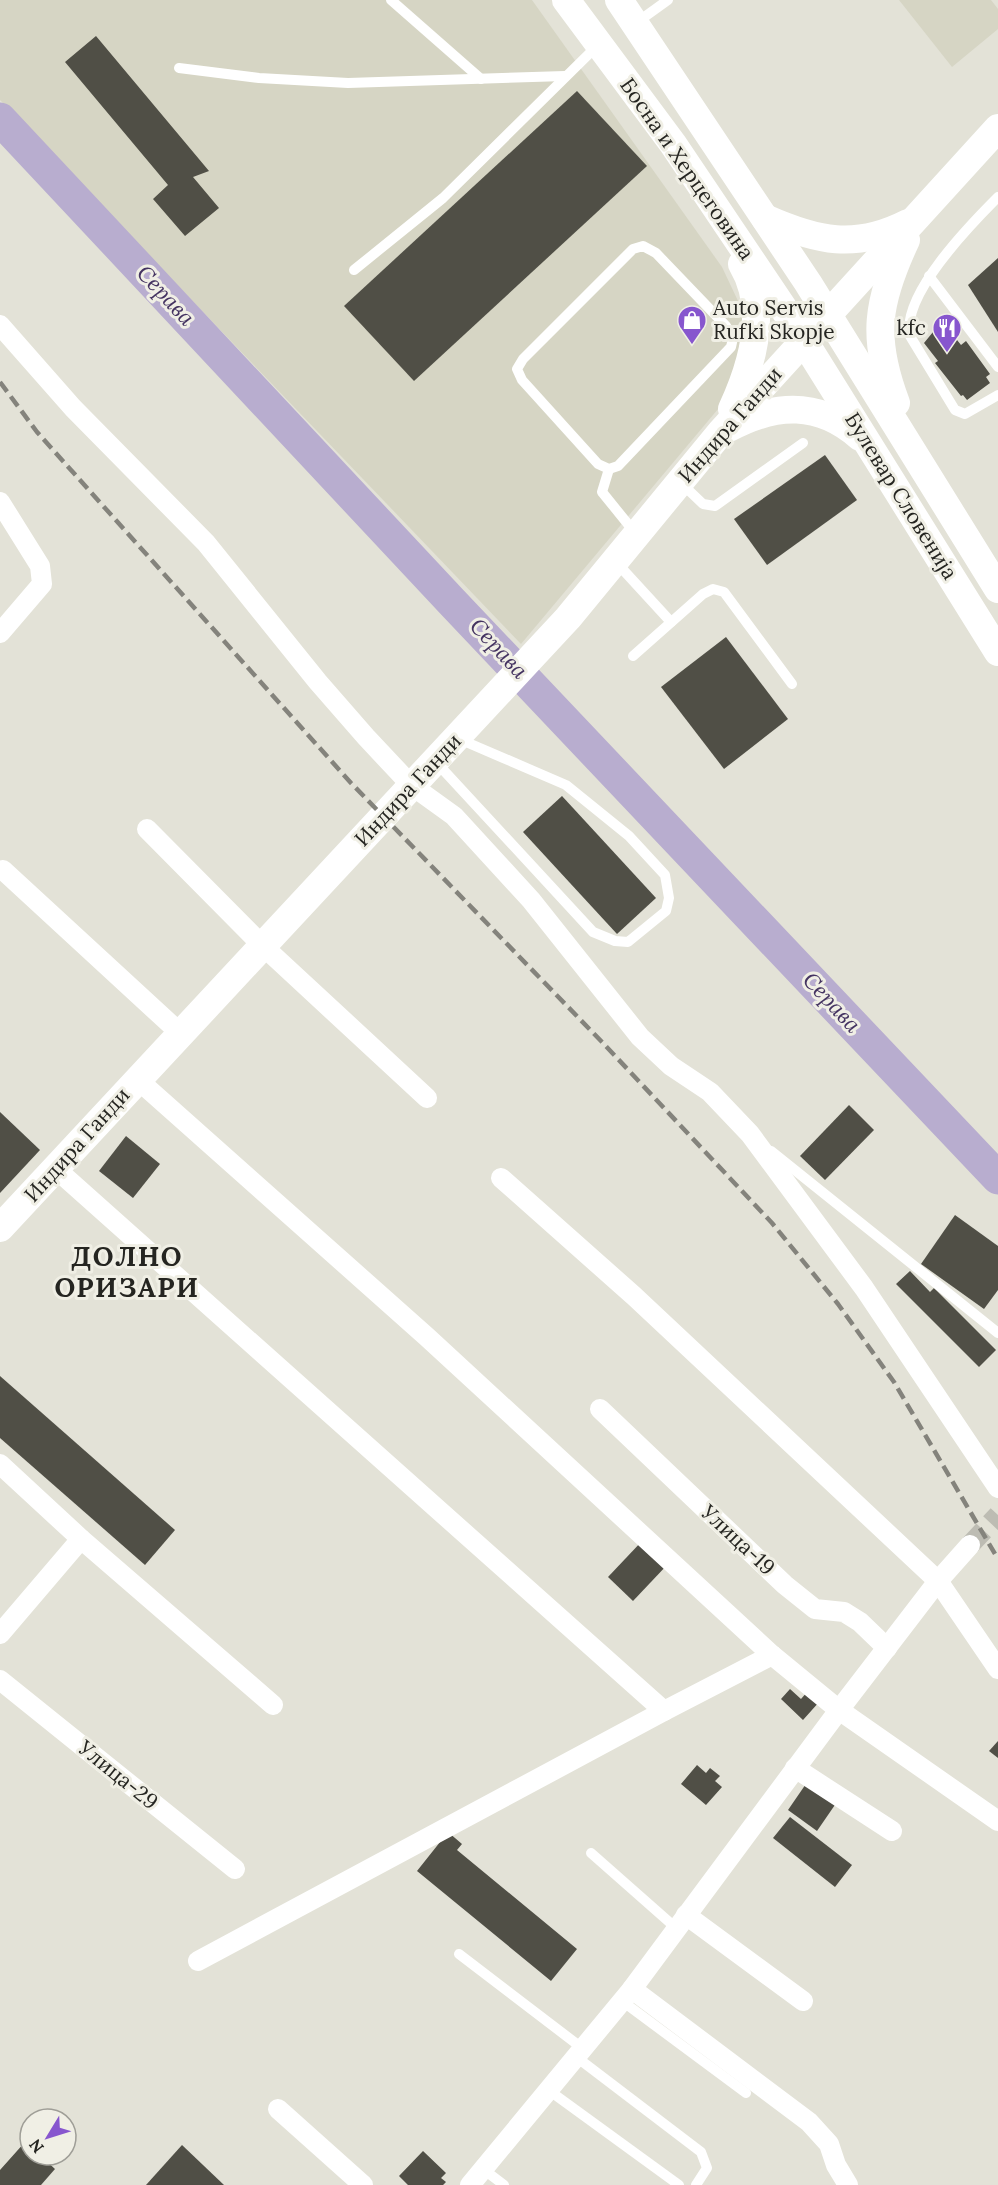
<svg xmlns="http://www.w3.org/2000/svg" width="998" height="2185" font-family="Lora,serif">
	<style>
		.built { fill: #d6d5c4 }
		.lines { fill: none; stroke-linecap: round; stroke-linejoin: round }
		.river { stroke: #b8adcf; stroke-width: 33 }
		.building { fill: #504f46 }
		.street-tunnel { stroke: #bdbcb3; stroke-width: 20; stroke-dasharray: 20 10; stroke-linecap: butt }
		.lane { stroke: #fff; stroke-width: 10 }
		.street { stroke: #fff; stroke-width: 20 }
		.secondary { stroke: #fff; stroke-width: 28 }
		.rail { stroke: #84837c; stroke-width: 4.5; stroke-dasharray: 12 6; stroke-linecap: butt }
		.labels { text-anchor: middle; stroke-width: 6; stroke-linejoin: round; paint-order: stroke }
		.street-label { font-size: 21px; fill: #252521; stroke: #f0efe5 }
		.poi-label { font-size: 21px; fill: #252521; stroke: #f0efe5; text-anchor: start }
		.water-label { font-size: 22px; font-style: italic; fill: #443361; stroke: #f0efe5 }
		.district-label { font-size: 27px; font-weight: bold; letter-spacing: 1.5px; fill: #252521; stroke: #f0efe5 }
	</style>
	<rect width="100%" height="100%" fill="#e3e2d7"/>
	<g class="built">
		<polygon points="0,0 532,0 722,267 747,320 734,390 521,644 0,100"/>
		<polygon points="899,0 991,0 998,9 998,29 952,67"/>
	</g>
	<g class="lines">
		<polyline class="river" points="0,119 452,602 998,1178"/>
	</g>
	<g class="building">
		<polygon points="96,36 209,171 193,177 219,208 185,236 153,199 168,185 65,62"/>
		<polygon points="577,91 647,166 414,381 344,306"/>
		<polygon points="998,258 998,332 968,285"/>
		<polygon points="942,321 961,345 966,341 990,374 986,377 990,383 967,400 963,395 961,396 935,363 938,361 924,343"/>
		<polygon points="825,455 857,500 767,565 734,519"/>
		<polygon points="726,637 788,719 724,769 661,687"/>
		<polygon points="562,796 656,898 617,934 523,832"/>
		<polygon points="849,1105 874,1130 825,1180 800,1156"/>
		<polygon points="0,1112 40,1150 0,1193"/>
		<polygon points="126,1136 160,1164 133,1198 99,1171"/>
		<polygon points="955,1215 998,1246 998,1290 984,1309 921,1264"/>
		<polygon points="910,1271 930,1292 934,1288 996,1350 979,1367 896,1284"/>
		<polygon points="0,1376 175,1530 145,1565 0,1438"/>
		<polygon points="643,1540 668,1564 633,1601 608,1577"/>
		<polygon points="790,1689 801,1699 808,1691 820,1701 803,1720 781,1699"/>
		<polygon points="998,1741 998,1758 989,1751"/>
		<polygon points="697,1765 706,1773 710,1768 720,1776 715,1781 722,1787 706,1805 681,1784"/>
		<polygon points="810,1778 839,1799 817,1831 788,1810"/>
		<polygon points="790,1817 852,1865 835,1887 773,1838"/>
		<polygon points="448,1832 462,1844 457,1850 577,1949 551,1981 417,1871"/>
		<polygon points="25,2142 30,2146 30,2155 40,2155 55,2169 41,2185 0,2185 0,2170"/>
		<polygon points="182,2145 224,2185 146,2185"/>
		<polygon points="423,2151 446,2173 441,2178 446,2182 443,2185 408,2185 399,2176"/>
	</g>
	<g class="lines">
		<polyline class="street-tunnel" points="970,1545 998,1515"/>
		<g class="lane">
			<polyline points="391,0 481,79"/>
			<polyline points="636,23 668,0"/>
			<polyline points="179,68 259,78 348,83 565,76"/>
			<path d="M998 197C971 224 901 295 910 336L955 410 965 414 998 395"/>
			<polygon points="643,246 656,253 726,326 733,338 731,347 618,466 609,469 598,464 522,380 517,369 523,359 633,249"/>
			<polyline points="354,270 443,198 597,46"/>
			<polyline points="929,276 998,367"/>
			<polyline points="609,469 602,492 636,534"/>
			<polyline points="680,482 703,504 715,506 803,443"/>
			<polyline points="615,561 671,622"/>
			<polyline points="633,656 703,594 713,589 724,592 792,684"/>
			<polyline points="436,762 593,932 615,941 628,942 666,911 669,898 665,875 629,836 566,785 459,739"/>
			<polyline points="771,1151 998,1333"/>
			<polyline points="591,1853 676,1928"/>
			<polyline points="459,1954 582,2048"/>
			<polyline points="622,2001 746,2093"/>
			<polyline points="575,2056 701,2152 707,2168 696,2185"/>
			<polyline points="547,2089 679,2185"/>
			<polyline points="483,2169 504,2185"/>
		</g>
		<g class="street">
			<polyline points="0,325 73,408 206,543 318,682 366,737 411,785 454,816 531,900 640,1037 671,1066 710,1092 750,1134 864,1288 998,1488"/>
			<polyline points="0,502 40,566 42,584 0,633"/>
			<polyline points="147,829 264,947 427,1098"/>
			<polyline points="3,870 180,1033"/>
			<polyline points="137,1079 427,1337 772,1655 839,1710 998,1821"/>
			<polyline points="56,1169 664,1711"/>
			<polyline points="501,1178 634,1296 938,1581 998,1669"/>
			<polyline points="600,1409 785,1585 815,1609 844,1612 860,1622 887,1648"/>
			<polyline points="0,1464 81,1539 273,1705"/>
			<polyline points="0,1634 81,1539"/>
			<polyline points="0,1680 235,1869"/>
			<polyline points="795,1768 892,1831"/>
			<polyline points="686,1915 803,2001"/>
			<polyline points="198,1961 664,1711 772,1655"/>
			<polyline points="632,1989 809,2122 829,2144 836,2165 848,2185"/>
			<polyline points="278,2109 363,2185"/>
			<polyline points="470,2185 632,1989 839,1710 938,1581 970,1545"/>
		</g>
		<g class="secondary">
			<polyline points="566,0 673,144 784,309 998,652"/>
			<polyline points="619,0 808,283 998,589"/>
			<path d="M765 218C817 241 855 250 908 223"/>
			<path d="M896 403C871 337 877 302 906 240"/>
			<path d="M732 409C753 364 769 309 742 264"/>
			<path d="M729 428C776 403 819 401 860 437"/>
			<polyline points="0,1228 568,618 721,432 998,128"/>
		</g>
		<polyline class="rail" points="0,382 37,432 351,783 602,1042 772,1223 838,1304 894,1382 998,1559"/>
	</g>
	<defs>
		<g id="shop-pin" transform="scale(1.5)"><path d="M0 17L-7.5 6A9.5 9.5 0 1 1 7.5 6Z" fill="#8756ce" stroke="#f0efe5"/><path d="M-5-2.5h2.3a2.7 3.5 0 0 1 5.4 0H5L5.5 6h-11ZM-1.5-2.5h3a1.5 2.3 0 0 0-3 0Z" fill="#fff"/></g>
		<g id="restaurant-pin" transform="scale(1.5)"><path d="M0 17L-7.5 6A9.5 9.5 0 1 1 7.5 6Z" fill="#8756ce" stroke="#f0efe5"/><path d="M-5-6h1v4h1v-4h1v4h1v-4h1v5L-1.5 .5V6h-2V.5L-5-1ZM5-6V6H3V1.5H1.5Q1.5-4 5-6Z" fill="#fff"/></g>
	</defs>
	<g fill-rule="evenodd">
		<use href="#shop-pin" x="692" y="320"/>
		<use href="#restaurant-pin" x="947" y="328"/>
	</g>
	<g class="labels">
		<g class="street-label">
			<text transform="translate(687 169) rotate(55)" y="7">Босна и Херцеговина</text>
			<text transform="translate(730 425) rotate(-49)" y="7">Индира Ганди</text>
			<text transform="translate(901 496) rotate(58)" y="7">Булевар Словенија</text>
			<text transform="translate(408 790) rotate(-47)" y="7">Индира Ганди</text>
			<text transform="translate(77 1145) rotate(-48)" y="7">Индира Ганди</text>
			<text transform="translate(738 1540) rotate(43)" y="7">Улица-19</text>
			<text transform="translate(118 1775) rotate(39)" y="7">Улица-29</text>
		</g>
		<g class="poi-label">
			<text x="713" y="315">Auto Servis<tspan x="713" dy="24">Rufki Skopje</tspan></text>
			<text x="926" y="335" text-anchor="end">kfc</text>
		</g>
		<g class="water-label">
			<text transform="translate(166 295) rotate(47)" y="8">Серава</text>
			<text transform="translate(499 648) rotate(47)" y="8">Серава</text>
			<text transform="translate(832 1002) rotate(47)" y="8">Серава</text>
		</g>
		<g class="district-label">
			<text x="127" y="1266">ДОЛНО<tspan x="127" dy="31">ОРИЗАРИ</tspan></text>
		</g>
	</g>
	<g transform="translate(48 2137) rotate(232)"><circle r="28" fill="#f0efe5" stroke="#9f9e97" stroke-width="1.5"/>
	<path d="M0-4.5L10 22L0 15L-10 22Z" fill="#8756ce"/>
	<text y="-9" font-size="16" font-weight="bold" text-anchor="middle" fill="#252521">N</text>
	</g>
</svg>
